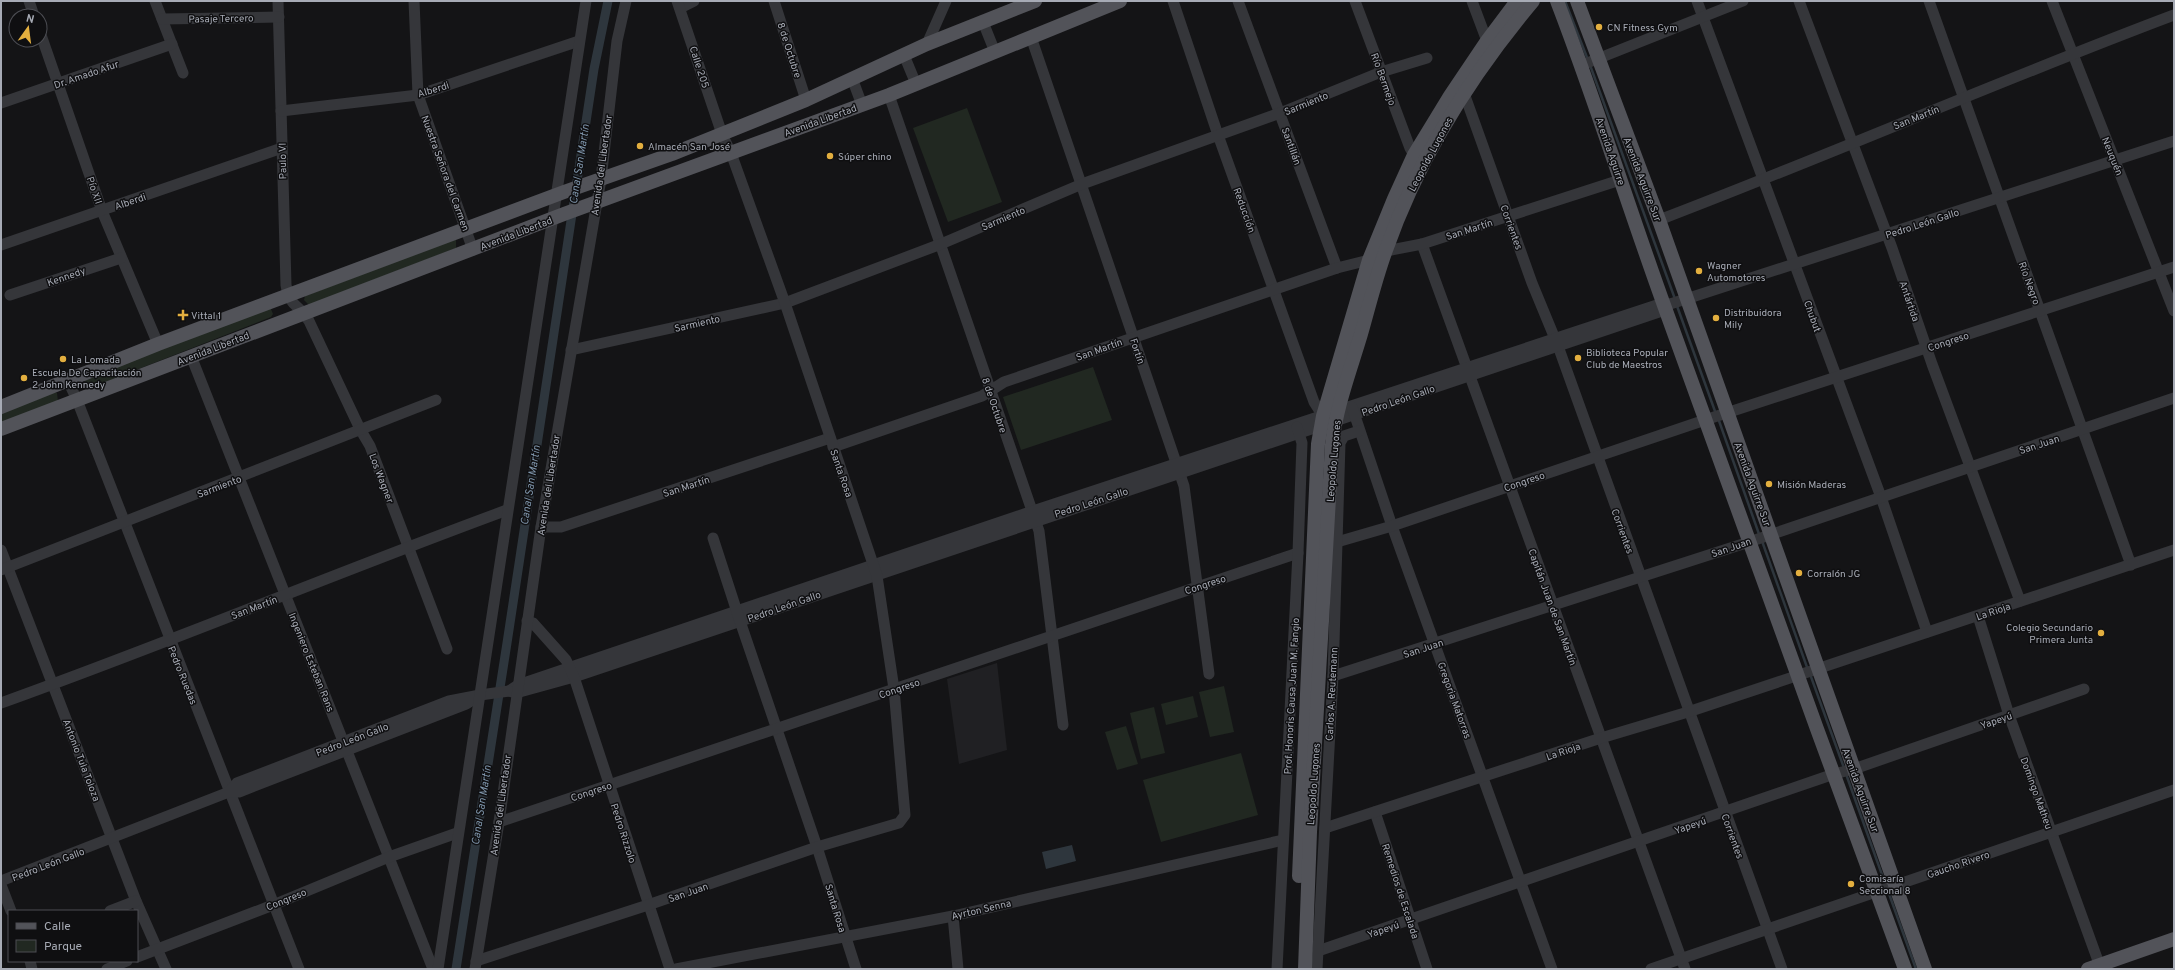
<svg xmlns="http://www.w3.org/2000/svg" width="2175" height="970" font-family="Overpass,sans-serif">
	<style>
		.built { fill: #202023 }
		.green { fill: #212821 }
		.water { fill: #2e363d }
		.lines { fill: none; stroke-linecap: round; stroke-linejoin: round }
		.stream { stroke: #2e363d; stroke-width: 2.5 }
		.canal { stroke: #2e363d; stroke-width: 9 }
		.minor { stroke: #35363a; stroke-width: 11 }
		.major { stroke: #525359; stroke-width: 14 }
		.poi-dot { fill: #e3af3f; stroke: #0f0f11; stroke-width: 1.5 }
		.labels { text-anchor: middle; stroke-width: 3; stroke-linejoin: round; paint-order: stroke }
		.street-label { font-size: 10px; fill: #a7abb5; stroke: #0f0f11 }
		.poi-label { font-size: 10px; fill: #a7abb5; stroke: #0f0f11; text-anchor: start }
		.water-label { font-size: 11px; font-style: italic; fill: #8097ad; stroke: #0f0f11 }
	</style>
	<rect width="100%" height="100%" fill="#141416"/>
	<polygon class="built" points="997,663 1007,750 959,764 947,679"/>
	<g class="green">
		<polygon points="967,108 1002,202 948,222 913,128"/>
		<polygon points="456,239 456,248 309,305 304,300 305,296"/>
		<polygon points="267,308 271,309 273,314 271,317 90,388 84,383 85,379"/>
		<polygon points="1093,367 1112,420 1021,450 1003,397"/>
		<polygon points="53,392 57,393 58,401 1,423 1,412"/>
		<polygon points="1224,686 1234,732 1210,737 1199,692"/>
		<polygon points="1193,696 1198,717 1166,725 1161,704"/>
		<polygon points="1154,707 1165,753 1141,759 1130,713"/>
		<polygon points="1126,726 1138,764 1117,770 1105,732"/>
		<polygon points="1241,753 1258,815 1161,842 1143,780"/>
	</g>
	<polygon class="water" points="1072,845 1076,861 1046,869 1042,852"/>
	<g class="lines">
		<g class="stream">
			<polyline points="1565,1 1588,60"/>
			<polyline points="1590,65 1675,299"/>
			<polyline points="1677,306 1716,414"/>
			<polyline points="1718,418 1759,534"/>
			<polyline points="1762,541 1808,670"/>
			<polyline points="1810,674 1844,768"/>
			<polyline points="1846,774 1886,886"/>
			<polyline points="1888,891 1916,969"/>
		</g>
		<polyline class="canal" points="456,969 507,643 594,69 608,1"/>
		<g class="minor">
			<polyline points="29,1 34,16"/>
			<polyline points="155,1 183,73"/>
			<path d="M278 1 286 285C290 309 299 303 309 321L360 429 370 446 447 649"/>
			<polyline points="414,1 418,95 473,250"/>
			<polyline points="774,1 806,100"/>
			<polyline points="1173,1 1218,135 1314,402 1323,416"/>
			<polyline points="1238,1 1337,268"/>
			<polyline points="1355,1 1410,148 1414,155"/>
			<polyline points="1472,1 1487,41"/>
			<polyline points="1697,1 1881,497 1927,632"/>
			<polyline points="1799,1 1892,248 1932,364 2020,601"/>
			<polyline points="1929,1 2131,565"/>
			<polyline points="2052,1 2174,311"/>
			<polyline points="680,8 694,1"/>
			<polyline points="162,19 279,17"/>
			<polyline points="983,22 995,52"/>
			<polyline points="40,32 102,211 158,344"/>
			<polyline points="1031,37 1184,486 1209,674"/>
			<polyline points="927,44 946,1"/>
			<polyline points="904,55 916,84"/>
			<polyline points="1582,65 1743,1"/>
			<polyline points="852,78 862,105"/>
			<polyline points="1464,93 1532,283 1558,346 1782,969"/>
			<polyline points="889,95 1039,531 1063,725"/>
			<polyline points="1,103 172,44"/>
			<polyline points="281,111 418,95 579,41"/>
			<path d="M1659 220C1832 154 2001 80 2174 15"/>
			<path d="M1422 244C1508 486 1597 727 1685 969"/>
			<polyline points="1,245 282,148"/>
			<polyline points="1386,251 1422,244 1620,180"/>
			<polyline points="10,295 121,258"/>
			<polyline points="1670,304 1663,303 1033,511 518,685 509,691 516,693 574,677 1665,310 1670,304 1686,299 2174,141"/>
			<polyline points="571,350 785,303 941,244 1082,184 1280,113 1381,72 1427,58"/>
			<polyline points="191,356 433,969"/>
			<polyline points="68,381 77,400 299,969"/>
			<polyline points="1352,407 1392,526 1552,969"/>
			<polyline points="833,447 982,396 1004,382 1337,268 1369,260"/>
			<polyline points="541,527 561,527 830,438"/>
			<polyline points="713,538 740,621 817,847 856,969"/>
			<polyline points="1337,542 1392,526 1711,418 2174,267"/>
			<polyline points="1,550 136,901 166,969"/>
			<polyline points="1,570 436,400"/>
			<polyline points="1978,616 2009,715 2101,969"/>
			<polyline points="527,621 533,623 566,660 574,677 670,969"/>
			<polyline points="1333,676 1749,542 2174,398"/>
			<polyline points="480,695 509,691"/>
			<path d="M1 703C171 642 338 572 507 510"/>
			<polyline points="1375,812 1427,969"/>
			<path d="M499 822C765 732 1031 642 1298 553"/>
			<polyline points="1325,828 1601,738 1688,712 2174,550"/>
			<polyline points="1,881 229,792 239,792 466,704 480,695 449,701 237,783 229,792"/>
			<polyline points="1,885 11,911"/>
			<polyline points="110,911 136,901"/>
			<polyline points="953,916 958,969"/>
			<polyline points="1318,951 1834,774 1854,769 2084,689"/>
			<polyline points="137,957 273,905 389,857 457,833"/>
			<polyline points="30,961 32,969"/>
			<polyline points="476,961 648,905 817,847 899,823 905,815 894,689 877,576 785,303 731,153 722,134 677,1"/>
			<polyline points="107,969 127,961"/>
			<polyline points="438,969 586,1"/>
			<polyline points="475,969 499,822 541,527 601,179 617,41 626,1"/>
			<polyline points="676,969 953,916 1283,840"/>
			<polyline points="1277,969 1298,553 1302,443 1297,427"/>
			<polyline points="1317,969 1333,676 1340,443 1344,436 1359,431"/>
			<polyline points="1651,969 2174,790"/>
		</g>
		<g class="major">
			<path d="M1557 1C1596 102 1628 206 1665 308 1744 529 1824 749 1905 969"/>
			<polyline points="1577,1 1659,220 1925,969"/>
			<polyline points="1,407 158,344 564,192 672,154 806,100 927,44 1035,1"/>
			<polyline points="1,429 564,214 889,95 1120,1"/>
			<polyline points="1299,876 1318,444 1323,416 1369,260 1394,199 1414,155 1450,96 1487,41 1517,1"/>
			<path d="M1305 969 1310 832 1332 445C1336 407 1350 371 1361 334 1369 306 1376 277 1386 250 1418 159 1471 75 1533 1"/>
			<polyline points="2088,969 2174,939"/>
		</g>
	</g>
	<g class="poi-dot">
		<circle cx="1599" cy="27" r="4"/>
		<circle cx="640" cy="146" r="4"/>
		<circle cx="830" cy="156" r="4"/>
		<circle cx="1699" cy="271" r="4"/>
		<path d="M181 309h4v4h4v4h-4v4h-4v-4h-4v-4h4z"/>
		<circle cx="1716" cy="318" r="4"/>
		<circle cx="1578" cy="358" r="4"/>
		<circle cx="63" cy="359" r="4"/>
		<circle cx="24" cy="378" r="4"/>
		<circle cx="1769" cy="484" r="4"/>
		<circle cx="1799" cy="573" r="4"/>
		<circle cx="2101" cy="633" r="4"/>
		<circle cx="1851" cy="884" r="4"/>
	</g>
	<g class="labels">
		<g class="street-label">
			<text transform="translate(221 18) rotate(-1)" y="4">Pasaje Tercero</text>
			<text transform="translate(790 50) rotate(72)" y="4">8 de Octubre</text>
			<text transform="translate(700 67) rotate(72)" y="4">Calle 205</text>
			<text transform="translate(86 74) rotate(-19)" y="4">Dr. Amado Afur</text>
			<text transform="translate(1384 79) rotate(70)" y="4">Río Bermejo</text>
			<text transform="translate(433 89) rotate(-17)" y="4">Alberdi</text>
			<text transform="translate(1306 103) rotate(-22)" y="4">Sarmiento</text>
			<text transform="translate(1916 117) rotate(-22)" y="4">San Martín</text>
			<text transform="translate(820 120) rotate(-20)" y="4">Avenida Libertad</text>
			<text transform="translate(1292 146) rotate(70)" y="4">Santillán</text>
			<text transform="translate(1611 151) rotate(71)" y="4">Avenida Aguirre</text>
			<text transform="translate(1430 154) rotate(-62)" y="4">Leopoldo Lugones</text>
			<text transform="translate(2113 156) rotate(68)" y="4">Neuquén</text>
			<text transform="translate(282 161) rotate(-91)" y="4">Paulo VI</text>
			<text transform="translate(601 165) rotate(-82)" y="4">Avenida del Libertador</text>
			<text transform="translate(446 173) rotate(70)" y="4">Nuestra Señora del Carmen</text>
			<text transform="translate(1643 179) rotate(69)" y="4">Avenida Aguirre Sur</text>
			<text transform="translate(95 190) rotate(71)" y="4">Pío XII</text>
			<text transform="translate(130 201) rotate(-19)" y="4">Alberdi</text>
			<text transform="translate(1245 210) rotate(70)" y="4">Reducción</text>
			<text transform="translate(1003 218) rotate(-23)" y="4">Sarmiento</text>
			<text transform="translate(1922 223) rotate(-18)" y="4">Pedro León Gallo</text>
			<text transform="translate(1512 227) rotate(70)" y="4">Corrientes</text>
			<text transform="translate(1469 229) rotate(-18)" y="4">San Martín</text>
			<text transform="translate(516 233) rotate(-21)" y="4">Avenida Libertad</text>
			<text transform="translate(66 276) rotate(-19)" y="4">Kennedy</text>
			<text transform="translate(2030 283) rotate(70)" y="4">Río Negro</text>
			<text transform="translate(1910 301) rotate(71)" y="4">Antártida</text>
			<text transform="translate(1813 316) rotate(70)" y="4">Chubut</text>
			<text transform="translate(697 323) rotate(-13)" y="4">Sarmiento</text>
			<text transform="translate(1948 341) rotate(-18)" y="4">Congreso</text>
			<text transform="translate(213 348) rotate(-21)" y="4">Avenida Libertad</text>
			<text transform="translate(1099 349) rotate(-20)" y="4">San Martín</text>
			<text transform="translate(1138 351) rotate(71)" y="4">Fortín</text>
			<text transform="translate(1398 400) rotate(-19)" y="4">Pedro León Gallo</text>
			<text transform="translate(995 405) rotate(71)" y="4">8 de Octubre</text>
			<text transform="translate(2039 444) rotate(-18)" y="4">San Juan</text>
			<text transform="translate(1333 461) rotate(-85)" y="4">Leopoldo Lugones</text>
			<text transform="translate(842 473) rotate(71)" y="4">Santa Rosa</text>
			<text transform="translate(382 478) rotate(69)" y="4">Los Wagner</text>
			<text transform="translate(1524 481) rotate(-19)" y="4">Congreso</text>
			<text transform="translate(1753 484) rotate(70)" y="4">Avenida Aguirre Sur</text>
			<text transform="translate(548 485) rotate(-81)" y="4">Avenida del Libertador</text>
			<text transform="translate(219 486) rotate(-21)" y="4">Sarmiento</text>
			<text transform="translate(686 486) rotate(-18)" y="4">San Martín</text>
			<text transform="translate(1091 502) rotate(-18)" y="4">Pedro León Gallo</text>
			<text transform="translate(1623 531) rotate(70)" y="4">Corrientes</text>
			<text transform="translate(1731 547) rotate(-19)" y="4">San Juan</text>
			<text transform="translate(1205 584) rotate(-18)" y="4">Congreso</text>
			<text transform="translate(784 606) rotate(-19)" y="4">Pedro León Gallo</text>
			<text transform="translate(254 607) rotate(-21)" y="4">San Martín</text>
			<text transform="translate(1553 607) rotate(70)" y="4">Capitán Juan de San Martín</text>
			<text transform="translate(1993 611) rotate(-19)" y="4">La Rioja</text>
			<text transform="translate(1423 648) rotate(-18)" y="4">San Juan</text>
			<text transform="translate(312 662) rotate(68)" y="4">Ingeniero Esteban Rans</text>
			<text transform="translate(183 675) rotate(68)" y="4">Pedro Ruedas</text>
			<text transform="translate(899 688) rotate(-19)" y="4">Congreso</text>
			<text transform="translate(1331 694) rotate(-87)" y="4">Carlos A. Reutemann</text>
			<text transform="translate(1291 696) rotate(-87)" y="4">Prof. Honoris Causa Juan M. Fangio</text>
			<text transform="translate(1455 700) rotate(70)" y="4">Gregoria Matorras</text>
			<text transform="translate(1996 720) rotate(-19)" y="4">Yapeyú</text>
			<text transform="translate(352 739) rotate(-21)" y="4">Pedro León Gallo</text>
			<text transform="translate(1563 751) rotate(-19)" y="4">La Rioja</text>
			<text transform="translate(82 760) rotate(69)" y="4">Antonio Tula Toloza</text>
			<text transform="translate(1313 784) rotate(-86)" y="4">Leopoldo Lugones</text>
			<text transform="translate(1861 790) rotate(70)" y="4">Avenida Aguirre Sur</text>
			<text transform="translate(591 791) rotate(-18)" y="4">Congreso</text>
			<text transform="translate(2037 793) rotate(70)" y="4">Domingo Matheu</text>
			<text transform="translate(500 805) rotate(-82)" y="4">Avenida del Libertador</text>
			<text transform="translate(1690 825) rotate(-19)" y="4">Yapeyú</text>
			<text transform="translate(624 833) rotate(72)" y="4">Pedro Rizzolo</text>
			<text transform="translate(1733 836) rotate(70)" y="4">Corrientes</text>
			<text transform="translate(48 864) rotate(-21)" y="4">Pedro León Gallo</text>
			<text transform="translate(1958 864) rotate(-19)" y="4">Gaucho Rivero</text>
			<text transform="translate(1401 891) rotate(72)" y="4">Remedios de Escalada</text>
			<text transform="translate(688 892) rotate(-19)" y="4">San Juan</text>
			<text transform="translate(286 899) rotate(-22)" y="4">Congreso</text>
			<text transform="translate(836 908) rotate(73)" y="4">Santa Rosa</text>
			<text transform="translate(981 909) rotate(-13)" y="4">Ayrton Senna</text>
			<text transform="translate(1383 929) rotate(-19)" y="4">Yapeyú</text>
		</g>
		<g class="poi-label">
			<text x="1607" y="31">CN Fitness Gym</text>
			<text x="648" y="150">Almacén San José</text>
			<text x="838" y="160">Súper chino</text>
			<text x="1707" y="269">Wagner<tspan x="1707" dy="12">Automotores</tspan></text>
			<text x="1724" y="316">Distribuidora<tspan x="1724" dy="12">Mily</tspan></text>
			<text x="191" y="319">Vittal 1</text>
			<text x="1586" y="356">Biblioteca Popular<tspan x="1586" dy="12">Club de Maestros</tspan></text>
			<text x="71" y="363">La Lomada</text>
			<text x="32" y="376">Escuela De Capacitación<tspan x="32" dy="12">2 John Kennedy</tspan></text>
			<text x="1777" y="488">Misión Maderas</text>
			<text x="1807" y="577">Corralón JG</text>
			<text x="2093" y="631" text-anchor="end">Colegio Secundario<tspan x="2093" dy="12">Primera Junta</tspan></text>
			<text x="1859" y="882">Comisaría<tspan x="1859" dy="12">Seccional 8</tspan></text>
		</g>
		<g class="water-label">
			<text transform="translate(579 164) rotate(-81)" y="4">Canal San Martín</text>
			<text transform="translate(530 485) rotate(-81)" y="4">Canal San Martín</text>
			<text transform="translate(481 805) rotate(-81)" y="4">Canal San Martín</text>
		</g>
	</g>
	<rect width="2175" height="970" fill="none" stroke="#a7abb5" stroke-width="4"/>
	<rect x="8" y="910" width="130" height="52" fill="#0f0f11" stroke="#4c4d53"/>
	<rect x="16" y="923" width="20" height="6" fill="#525359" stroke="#4c4d53"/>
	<text x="44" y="930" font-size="12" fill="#a7abb5">Calle</text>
	<rect x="16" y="940" width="20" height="12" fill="#212821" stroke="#4c4d53"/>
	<text x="44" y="950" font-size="12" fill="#a7abb5">Parque</text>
	<g transform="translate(28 28) rotate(14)"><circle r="19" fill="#0f0f11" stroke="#4c4d53"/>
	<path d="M0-3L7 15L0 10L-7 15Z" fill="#e3af3f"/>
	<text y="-6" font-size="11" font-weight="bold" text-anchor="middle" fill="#a7abb5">N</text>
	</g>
</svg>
